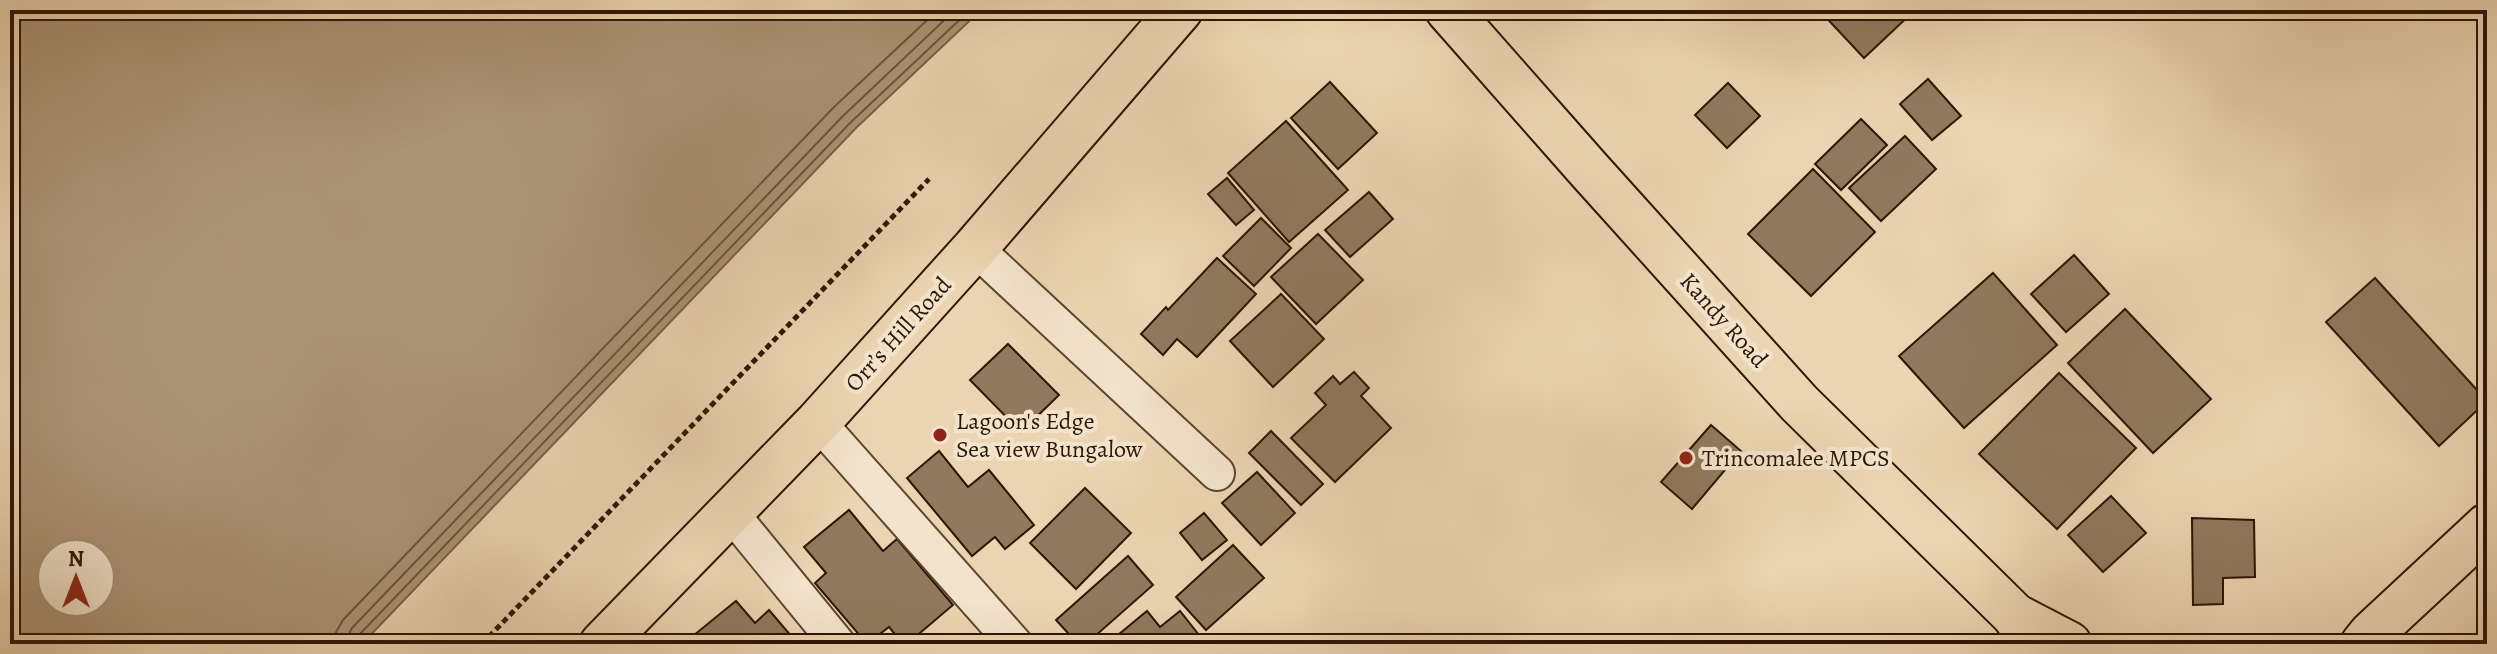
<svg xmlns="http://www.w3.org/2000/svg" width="2497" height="654" font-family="Alegreya,serif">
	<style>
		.water { fill: #ab9376; stroke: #796148; stroke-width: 2; fill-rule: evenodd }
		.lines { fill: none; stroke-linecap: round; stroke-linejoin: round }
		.shore { stroke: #6c543c; stroke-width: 2 }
		.building { fill: #90795d; stroke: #2e1603; stroke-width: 2 }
		.street-casing { stroke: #5d462e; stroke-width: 38 }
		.primary-casing { stroke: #2e1603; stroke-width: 48 }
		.highway-casing { stroke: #2e1603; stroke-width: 48 }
		.path { stroke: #2e1603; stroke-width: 5; stroke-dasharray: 6 4; stroke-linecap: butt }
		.street { stroke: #f2e3cc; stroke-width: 34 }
		.primary { stroke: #ebd4b1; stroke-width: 44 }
		.highway { stroke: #ebd4b1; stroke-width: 44 }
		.poi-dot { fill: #8f2418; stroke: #f2e3cc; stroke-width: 3 }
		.labels { text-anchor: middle; stroke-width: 8; stroke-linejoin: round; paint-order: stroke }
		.street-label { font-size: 24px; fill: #2e1603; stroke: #f2e3cc }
		.poi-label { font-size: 24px; fill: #2e1603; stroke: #f2e3cc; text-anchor: start }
	</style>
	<rect width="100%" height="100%" fill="#ebd4b1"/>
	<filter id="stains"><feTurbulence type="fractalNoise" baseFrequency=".0025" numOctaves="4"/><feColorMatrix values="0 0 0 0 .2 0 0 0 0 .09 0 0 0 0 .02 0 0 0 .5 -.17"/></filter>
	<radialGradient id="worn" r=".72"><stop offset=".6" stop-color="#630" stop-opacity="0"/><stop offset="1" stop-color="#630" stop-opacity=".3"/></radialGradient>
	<path class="water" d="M10 10H981L856 128 362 644H10ZM52 554H100V602H52Z"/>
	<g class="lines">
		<g class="shore">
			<polyline points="335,644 336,632 343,620 834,107 938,10"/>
			<polyline points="347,644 348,636 352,628 843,116 955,10"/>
			<polyline points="357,644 359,635 850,123 970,10"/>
		</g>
	</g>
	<g class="building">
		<polygon points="1819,10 1915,10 1864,58"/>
		<polygon points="1928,79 1961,116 1932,140 1900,104"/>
		<polygon points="1330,82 1377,133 1338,169 1291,118"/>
		<polygon points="1728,83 1760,116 1727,148 1695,115"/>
		<polygon points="1861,119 1887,145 1841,190 1815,164"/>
		<polygon points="1286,121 1348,190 1289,242 1228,173"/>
		<polygon points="1905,136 1936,169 1881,221 1849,188"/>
		<polygon points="1813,169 1875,232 1811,296 1748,234"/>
		<polygon points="1227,178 1254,210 1236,225 1208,194"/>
		<polygon points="1369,192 1393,219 1350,257 1325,230"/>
		<polygon points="1261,218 1291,248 1254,286 1223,256"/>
		<polygon points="1318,234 1363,280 1316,324 1271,277"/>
		<polygon points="2074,255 2109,294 2066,332 2031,294"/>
		<polygon points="1217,258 1256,294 1197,357 1177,339 1163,355 1141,334 1166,307 1168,310"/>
		<polygon points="1993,273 2057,345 1964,428 1899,356"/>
		<polygon points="2375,278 2487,401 2439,446 2326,322"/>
		<polygon points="1281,294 1324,339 1273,387 1230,341"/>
		<polygon points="2125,309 2211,399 2153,453 2068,363"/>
		<polygon points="1008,344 1059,395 1021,432 970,380"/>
		<polygon points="1354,372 1369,388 1361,396 1391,428 1335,482 1291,438 1326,405 1315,393 1333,376 1340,384"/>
		<polygon points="2059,373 2136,448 2057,529 1979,454"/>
		<polygon points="1711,425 1741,451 1692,509 1661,482"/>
		<polygon points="1271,431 1323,484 1301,505 1249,453"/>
		<polygon points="939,451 968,487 989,470 1034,525 1005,549 995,537 972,556 907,478"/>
		<polygon points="1257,472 1295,513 1261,545 1222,503"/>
		<polygon points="1085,488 1131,533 1076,589 1030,543"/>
		<polygon points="2111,496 2146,533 2103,572 2068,535"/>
		<polygon points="849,510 883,551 897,539 953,605 907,644 903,644 889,627 867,644 815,583 826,573 804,547"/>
		<polygon points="1204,513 1227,540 1202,560 1180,533"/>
		<polygon points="2192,518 2254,520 2255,577 2223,578 2223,604 2193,605"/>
		<polygon points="1233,545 1264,578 1206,630 1176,597"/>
		<polygon points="1128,556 1153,585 1086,644 1078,644 1056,620"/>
		<polygon points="736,601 755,623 769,610 798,644 702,644 694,635"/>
		<polygon points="1147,611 1160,627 1180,611 1206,644 1115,644 1112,640"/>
		<polygon points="673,635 681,644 664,644"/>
	</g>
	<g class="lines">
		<g class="street-casing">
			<g id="street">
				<polyline points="975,248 1217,473"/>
				<polyline points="818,422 1015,644"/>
				<polyline points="730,512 838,644"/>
			</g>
		</g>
		<g class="primary-casing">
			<g id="primary">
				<polyline points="602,644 818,422 975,248 1180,10"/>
				<polyline points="2363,644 2372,633 2487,526"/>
			</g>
		</g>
		<g class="highway-casing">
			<g id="highway">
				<polyline points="1448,10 1590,171 1799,403 2015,616 2033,644"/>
				<polyline points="2015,616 2069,644"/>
			</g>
		</g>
		<polyline class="path" points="482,644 929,179"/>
		<use href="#street" class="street"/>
		<use href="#primary" class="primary"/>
		<use href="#highway" class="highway"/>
	</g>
	<g class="poi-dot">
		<circle cx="940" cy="435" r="8"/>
		<circle cx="1686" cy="458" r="8"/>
	</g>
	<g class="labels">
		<g class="street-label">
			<text transform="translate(1724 320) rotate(48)" y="8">Kandy Road</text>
			<text transform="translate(898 334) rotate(-48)" y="8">Orr’s Hill Road</text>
		</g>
		<g class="poi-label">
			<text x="956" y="429">Lagoon's Edge<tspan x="956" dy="28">Sea view Bungalow</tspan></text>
			<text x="1702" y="466">Trincomalee MPCS</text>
		</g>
	</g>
	<rect width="2497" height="654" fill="none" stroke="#ebd4b1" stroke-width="40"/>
	<rect x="12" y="12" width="2473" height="630" fill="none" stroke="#2e1603" stroke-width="4"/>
	<rect x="20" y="20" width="2457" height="614" fill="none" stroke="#2e1603" stroke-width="2"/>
	<g transform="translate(76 578)"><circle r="38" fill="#f2e3cc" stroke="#a4917c" stroke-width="2"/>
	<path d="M0-6L14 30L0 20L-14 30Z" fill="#8f2418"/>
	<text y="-12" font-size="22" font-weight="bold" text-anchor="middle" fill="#2e1603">N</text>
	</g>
	<rect width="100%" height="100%" filter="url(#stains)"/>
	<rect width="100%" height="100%" fill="url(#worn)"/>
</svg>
